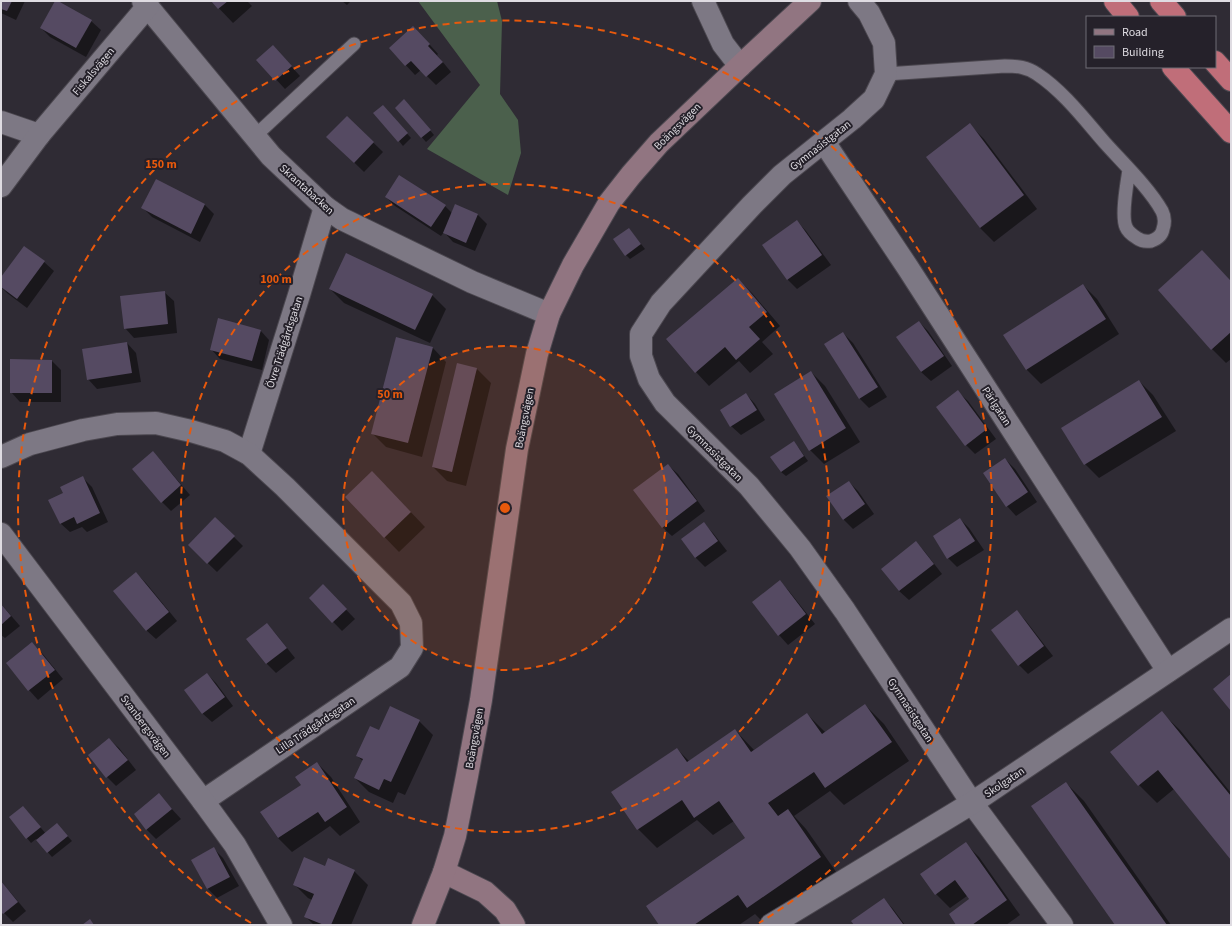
<svg xmlns="http://www.w3.org/2000/svg" width="1232" height="926" font-family="'Source Sans 3',sans-serif">
	<style>
		.forest { fill: #4b604c }
		.shadow { fill: #0007 }
		.building { fill: #554a62 }
		.lines { fill: none; stroke-linecap: round; stroke-linejoin: round }
		.lane-casing { stroke: #4b474f; stroke-width: 15 }
		.street-casing { stroke: #4b474f; stroke-width: 24 }
		.secondary-casing { stroke: #4b474f; stroke-width: 24 }
		.highway-casing { stroke: #4b474f; stroke-width: 24 }
		.lane { stroke: #7d7884; stroke-width: 13 }
		.street { stroke: #7d7884; stroke-width: 22 }
		.secondary { stroke: #917581; stroke-width: 22 }
		.highway { stroke: #c06e79; stroke-width: 22 }
		.ring { fill: none; stroke: #e8590c; stroke-width: 2; stroke-dasharray: 7 5 }
		.labels { text-anchor: middle; stroke-width: 4; stroke-linejoin: round; paint-order: stroke }
		.street-label { font-size: 11px; fill: #dfdce2; stroke: #25212a }
		.centre { fill: #e8590c; stroke: #25212a; stroke-width: 2 }
		.ring-label { font-size: 12px; text-anchor: middle; font-weight: bold; fill: #e8590c; stroke: #25212a; stroke-width: 4; stroke-linejoin: round; paint-order: stroke }
	</style>
	<rect width="100%" height="100%" fill="#2f2b34"/>
	<polygon class="forest" points="418,1 497,1 502,21 500,94 518,120 521,153 508,195 427,149 480,85"/>
	<g class="shadow">
		<polygon points="1,1 25,1 16,20 1,13"/>
		<polygon points="212,1 247,1 252,6 233,23"/>
		<polygon points="342,1 351,1 347,5"/>
		<polygon points="91,21 101,30 86,57 50,37 41,28"/>
		<polygon points="422,36 438,54 437,55 451,72 436,85 421,70 415,75 390,48"/>
		<polygon points="282,56 300,76 285,89 258,60"/>
		<polygon points="409,105 434,135 426,142 396,108"/>
		<polygon points="387,111 411,138 403,146 399,141"/>
		<polygon points="347,117 383,152 364,172 328,137"/>
		<polygon points="970,125 984,139 1037,209 994,242 980,228"/>
		<polygon points="156,181 205,205 214,214 200,242 152,217 143,208"/>
		<polygon points="386,197 445,206 452,213 478,215 487,224 475,251 453,242 444,232 441,236 395,206"/>
		<polygon points="797,221 806,231 831,265 797,289 788,280 763,245"/>
		<polygon points="629,229 645,249 630,259 626,255"/>
		<polygon points="25,247 44,262 54,271 27,308 7,293 1,287 1,279"/>
		<polygon points="1202,251 1231,281 1231,359 1226,363 1212,349 1159,290"/>
		<polygon points="738,279 752,293 780,326 762,342 773,354 750,373 739,361 709,386 696,372"/>
		<polygon points="1083,285 1097,299 1119,334 1041,384 1027,370 1004,335"/>
		<polygon points="330,289 432,295 446,309 430,343 344,303"/>
		<polygon points="164,292 174,301 177,333 134,338 125,328"/>
		<polygon points="919,322 928,331 952,366 931,381 921,372 897,337"/>
		<polygon points="260,330 269,340 262,370 220,359 211,349"/>
		<polygon points="843,333 853,343 887,397 869,408 860,399 826,344"/>
		<polygon points="127,343 136,353 141,382 97,389 88,379"/>
		<polygon points="432,347 446,362 422,457 386,447 372,433"/>
		<polygon points="52,361 61,370 61,402 20,402 11,392"/>
		<polygon points="477,369 491,383 466,486 447,481 433,467"/>
		<polygon points="811,372 825,386 860,442 824,464 810,450"/>
		<polygon points="1139,381 1153,395 1176,431 1099,478 1085,464 1063,428"/>
		<polygon points="958,392 968,401 996,439 975,454 966,445"/>
		<polygon points="746,394 755,404 765,420 741,435 731,426"/>
		<polygon points="798,447 808,461 786,476 781,472"/>
		<polygon points="1005,459 1015,469 1037,502 1016,516 1007,506"/>
		<polygon points="162,462 190,495 171,511 162,502"/>
		<polygon points="668,465 678,474 705,511 672,536 662,527"/>
		<polygon points="82,477 92,487 108,522 87,532 82,527 70,532 60,523 64,493"/>
		<polygon points="849,482 858,491 874,514 853,529 843,519"/>
		<polygon points="386,486 425,527 399,552 346,497"/>
		<polygon points="215,518 243,546 217,572 189,545"/>
		<polygon points="960,519 969,528 984,550 957,567 948,558"/>
		<polygon points="704,524 713,533 727,551 705,567 696,558 683,540"/>
		<polygon points="916,542 925,552 942,574 909,600 899,591"/>
		<polygon points="136,573 146,583 177,621 156,639 146,630"/>
		<polygon points="780,582 789,591 815,624 788,645 779,635"/>
		<polygon points="332,595 355,619 342,631 310,598"/>
		<polygon points="1,604 20,626 5,638 1,635"/>
		<polygon points="1017,611 1026,621 1053,656 1028,674 1019,665"/>
		<polygon points="267,624 276,634 295,658 276,673 266,663"/>
		<polygon points="32,643 42,653 63,679 38,700 29,690 7,664"/>
		<polygon points="207,674 216,683 233,706 212,722 202,713"/>
		<polygon points="865,705 884,724 909,761 844,805 830,791 794,816 806,829 839,876 766,925 755,914 739,925 660,925 746,839 734,821 713,835 697,820 657,848 638,829 613,792 677,749 689,761 735,730 754,750 807,714 826,733"/>
		<polygon points="1161,712 1180,730 1231,793 1231,859 1174,789 1157,803 1139,785"/>
		<polygon points="419,721 433,735 405,795 398,792 393,803 369,792 355,778 363,761 357,756 379,731"/>
		<polygon points="109,739 119,748 136,770 116,786 107,777"/>
		<polygon points="317,763 331,777 360,822 340,836 330,826 292,852 278,838 261,813 302,785"/>
		<polygon points="1066,783 1084,801 1171,925 1116,925"/>
		<polygon points="159,795 181,819 156,839 147,830 135,814"/>
		<polygon points="27,811 46,834 61,829 72,841 52,857 36,839 31,843 10,817"/>
		<polygon points="965,843 979,857 1020,915 1006,925 958,925 970,900 967,896 950,908 936,894"/>
		<polygon points="214,849 223,858 239,886 217,898 208,889 192,860"/>
		<polygon points="325,867 354,871 368,885 351,925 314,925 305,916 312,900 308,898 294,884"/>
		<polygon points="1,881 26,911 13,922 1,910"/>
		<polygon points="884,899 893,909 905,925 855,925"/>
	</g>
	<g class="building">
		<polygon points="1,1 12,1 7,11 1,9"/>
		<polygon points="55,1 58,1 92,20 76,48 40,28"/>
		<polygon points="211,1 228,1 218,9"/>
		<polygon points="413,26 430,44 428,46 443,62 426,77 411,61 405,66 389,48"/>
		<polygon points="273,45 292,66 275,81 256,60"/>
		<polygon points="404,99 431,130 421,138 395,108"/>
		<polygon points="383,105 408,133 398,142 373,113"/>
		<polygon points="347,116 374,142 354,163 326,137"/>
		<polygon points="970,123 1024,195 980,228 926,157"/>
		<polygon points="399,175 446,205 431,227 385,197"/>
		<polygon points="156,179 205,204 191,234 141,208"/>
		<polygon points="455,204 478,214 466,243 443,233"/>
		<polygon points="797,220 822,255 787,280 762,245"/>
		<polygon points="629,228 641,244 625,256 613,239"/>
		<polygon points="24,246 45,261 17,299 1,287 1,277"/>
		<polygon points="1202,250 1231,281 1231,332 1211,350 1158,290"/>
		<polygon points="346,253 433,294 415,330 329,289"/>
		<polygon points="738,278 767,312 749,327 760,339 736,360 725,347 695,373 666,339"/>
		<polygon points="1083,284 1106,319 1026,370 1003,335"/>
		<polygon points="165,291 168,324 124,329 120,296"/>
		<polygon points="218,318 261,330 252,361 210,350"/>
		<polygon points="919,321 944,356 921,372 896,337"/>
		<polygon points="843,332 878,387 859,399 824,344"/>
		<polygon points="396,337 433,347 408,443 371,434"/>
		<polygon points="127,342 132,373 87,380 82,349"/>
		<polygon points="10,359 52,360 52,393 10,393"/>
		<polygon points="457,363 477,368 452,472 432,467"/>
		<polygon points="811,371 846,428 809,451 774,394"/>
		<polygon points="1139,380 1162,417 1084,465 1061,428"/>
		<polygon points="958,390 987,429 965,446 936,407"/>
		<polygon points="746,393 757,410 730,427 720,410"/>
		<polygon points="794,441 804,456 781,472 770,457"/>
		<polygon points="153,451 181,485 161,503 132,469"/>
		<polygon points="1005,458 1028,492 1006,507 983,473"/>
		<polygon points="668,464 697,501 662,528 633,490"/>
		<polygon points="372,471 411,512 384,538 345,497"/>
		<polygon points="83,476 100,513 77,524 74,517 60,524 48,500 63,493 60,487"/>
		<polygon points="849,481 865,504 843,520 826,496"/>
		<polygon points="215,517 235,536 207,564 188,545"/>
		<polygon points="960,518 975,541 947,559 933,536"/>
		<polygon points="704,522 718,541 695,558 681,539"/>
		<polygon points="916,541 934,564 899,591 881,569"/>
		<polygon points="136,572 169,612 146,631 113,591"/>
		<polygon points="780,580 806,614 778,636 752,602"/>
		<polygon points="323,584 347,609 332,623 309,598"/>
		<polygon points="1,604 11,616 1,625"/>
		<polygon points="1017,610 1044,646 1018,666 991,630"/>
		<polygon points="267,623 287,648 266,664 246,639"/>
		<polygon points="32,642 55,670 28,691 6,663"/>
		<polygon points="207,673 225,697 202,714 184,690"/>
		<polygon points="1231,674 1231,711 1213,689"/>
		<polygon points="865,704 892,742 825,788 814,772 768,803 778,816 788,809 821,857 747,908 738,895 694,925 659,925 646,906 745,838 719,801 694,818 682,800 637,830 611,792 677,748 687,762 735,729 751,752 807,713 822,734"/>
		<polygon points="390,706 420,720 391,782 384,779 379,790 354,778 363,759 356,756 370,726 379,730"/>
		<polygon points="1162,711 1231,796 1231,860 1158,770 1138,786 1110,752"/>
		<polygon points="109,738 128,760 106,778 88,755"/>
		<polygon points="317,762 347,807 325,822 318,812 278,838 260,812 301,785 295,777"/>
		<polygon points="1066,782 1167,925 1115,925 1031,806"/>
		<polygon points="159,793 172,809 146,830 134,814"/>
		<polygon points="23,806 41,827 26,839 9,817"/>
		<polygon points="57,823 68,836 47,853 36,840"/>
		<polygon points="966,842 1007,900 972,925 956,925 949,914 969,899 955,880 935,895 920,874"/>
		<polygon points="214,847 230,877 207,889 191,860"/>
		<polygon points="304,857 325,866 328,858 355,870 331,925 324,925 304,917 314,894 293,885"/>
		<polygon points="1,881 18,902 3,914 1,912"/>
		<polygon points="884,898 903,924 901,925 854,925 851,921"/>
		<polygon points="90,919 94,925 82,925"/>
	</g>
	<g class="lines">
		<g class="lane-casing">
			<g id="lane">
				<path d="M886 74 1005 66C1017 66 1027 67 1037 74 1063 91 1085 120 1105 143 1123 163 1149 188 1162 211 1165 217 1165 223 1163 229 1162 235 1157 239 1151 241 1145 242 1141 241 1137 238 1132 235 1128 232 1126 227 1121 216 1127 183 1129 170"/>
				<polyline points="255,136 354,44"/>
			</g>
		</g>
		<g class="street-casing">
			<g id="street">
				<polyline points="143,1 271,156 325,207 342,219 472,282 549,314"/>
				<polyline points="703,1 723,44 740,66"/>
				<polyline points="859,1 869,13 884,43 886,74 874,99 852,119 782,175 752,205 661,303 641,334 641,356 649,379 665,403 749,486 800,548 845,611 972,803 1062,925"/>
				<polyline points="1,122 39,135"/>
				<polyline points="824,142 908,268 1168,671"/>
				<polyline points="1,186 39,135 148,6"/>
				<polyline points="249,454 299,295 325,207"/>
				<polyline points="1,457 30,444 83,430 117,424 156,423 191,431 225,441 249,454 285,487 401,603 411,623 412,648 400,667 203,801"/>
				<polyline points="1,534 203,801 235,845 281,925"/>
				<polyline points="771,925 972,803 1231,629"/>
			</g>
		</g>
		<g class="secondary-casing">
			<g id="secondary">
				<polyline points="444,872 485,892 505,910 514,925"/>
				<polyline points="423,925 444,872 455,836 467,776 481,700 517,449 537,354 549,314 573,265 609,203 631,175 659,143 740,66 810,1"/>
			</g>
		</g>
		<g class="highway-casing">
			<g id="highway">
				<polyline points="1115,1 1128,17"/>
				<polyline points="1161,1 1175,17"/>
				<polyline points="1215,62 1231,80"/>
				<polyline points="1173,67 1231,132"/>
			</g>
		</g>
		<use href="#lane" class="lane"/>
		<use href="#street" class="street"/>
		<use href="#secondary" class="secondary"/>
		<use href="#highway" class="highway"/>
	</g>
	<circle cx="505" cy="508" r="162" fill="#e8590c" fill-opacity=".12"/>
	<g class="ring">
		<circle cx="505" cy="508" r="162"/>
		<circle cx="505" cy="508" r="324"/>
		<path d="M251 923A487 487 0 1 1 759 923"/>
	</g>
	<g class="labels">
		<g class="street-label">
			<text transform="translate(93 71) rotate(-50)" y="4">Fiskalsvägen</text>
			<text transform="translate(677 126) rotate(-45)" y="4">Boängsvägen</text>
			<text transform="translate(820 145) rotate(-38)" y="4">Gymnasistgatan</text>
			<text transform="translate(307 189) rotate(42)" y="4">Skrantabacken</text>
			<text transform="translate(284 342) rotate(-72)" y="4">Övre Trädgårdsgatan</text>
			<text transform="translate(997 406) rotate(57)" y="4">Pärlgatan</text>
			<text transform="translate(524 418) rotate(-79)" y="4">Boängsvägen</text>
			<text transform="translate(715 453) rotate(45)" y="4">Gymnasistgatan</text>
			<text transform="translate(911 710) rotate(57)" y="4">Gymnasistgatan</text>
			<text transform="translate(315 725) rotate(-34)" y="4">Lilla Trädgårdsgatan</text>
			<text transform="translate(146 726) rotate(53)" y="4">Svanbergsvägen</text>
			<text transform="translate(474 738) rotate(-80)" y="4">Boängsvägen</text>
			<text transform="translate(1004 782) rotate(-34)" y="4">Skolgatan</text>
		</g>
	</g>
	<circle cx="505" cy="508" r="6" class="centre"/>
	<g class="ring-label">
		<text x="161" y="168">150 m</text>
		<text x="276" y="283">100 m</text>
		<text x="390" y="398">50 m</text>
	</g>
	<rect width="1232" height="926" fill="none" stroke="#dfdce2" stroke-width="4"/>
	<rect x="1086" y="16" width="130" height="52" fill="#25212a" stroke="#6f6c74"/>
	<rect x="1094" y="29" width="20" height="6" fill="#917581" stroke="#6f6c74"/>
	<text x="1122" y="36" font-size="12" fill="#dfdce2">Road</text>
	<rect x="1094" y="46" width="20" height="12" fill="#554a62" stroke="#6f6c74"/>
	<text x="1122" y="56" font-size="12" fill="#dfdce2">Building</text>
</svg>
